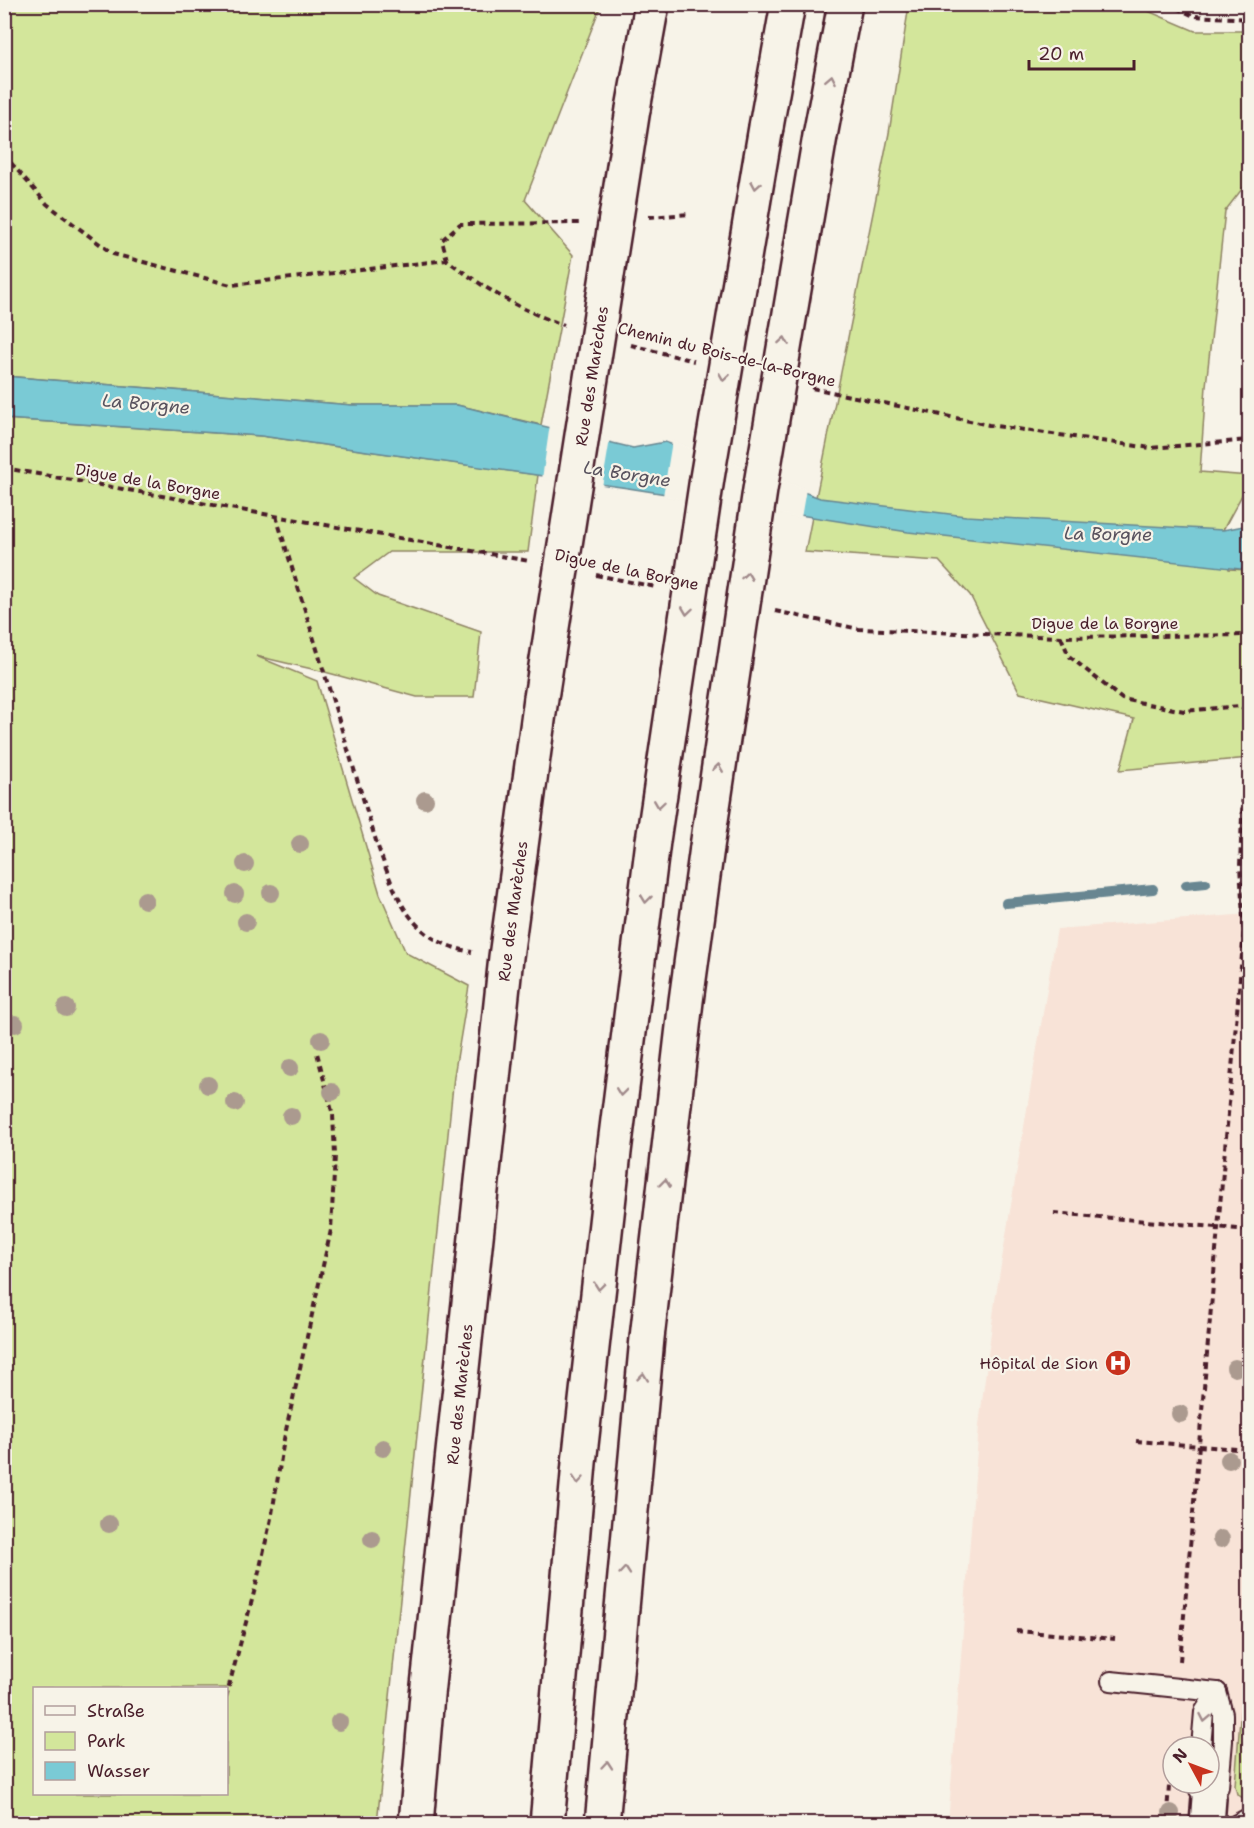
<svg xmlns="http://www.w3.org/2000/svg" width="1254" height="1828" font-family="'Shantell Sans',sans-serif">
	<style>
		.built { fill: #f8e3d7; fill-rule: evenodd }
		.green { fill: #d3e69b; stroke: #8e8263; stroke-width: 1.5; fill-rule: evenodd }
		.water { fill: #7acad5; stroke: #678691; stroke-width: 1.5 }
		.pier { fill: #f7f3e8 }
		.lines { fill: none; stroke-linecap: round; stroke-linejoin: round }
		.stream { stroke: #678691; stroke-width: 10 }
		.lane-casing { stroke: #4a1f2b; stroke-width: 22 }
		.street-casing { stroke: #4a1f2b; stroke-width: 38 }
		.highway-casing { stroke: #4a1f2b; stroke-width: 38 }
		.path { stroke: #4a1f2b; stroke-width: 4; stroke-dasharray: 6 4.5; stroke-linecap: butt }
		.lane { stroke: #f7f3e8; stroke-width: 18 }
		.street { stroke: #f7f3e8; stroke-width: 33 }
		.highway { stroke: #f7f3e8; stroke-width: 33 }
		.street-bridge-casing { stroke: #4a1f2b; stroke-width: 38; stroke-linecap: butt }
		.highway-bridge-casing { stroke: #4a1f2b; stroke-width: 38; stroke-linecap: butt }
		.street-bridge { stroke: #f7f3e8; stroke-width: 33 }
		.highway-bridge { stroke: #f7f3e8; stroke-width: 33 }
		.tree { fill: #ab9a8f }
		.oneway { stroke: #a0898a }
		.labels { text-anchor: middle; stroke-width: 4.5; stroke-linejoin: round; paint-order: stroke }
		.street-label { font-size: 16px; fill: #4a1f2b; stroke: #f7f3e8 }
		.poi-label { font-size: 16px; fill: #4a1f2b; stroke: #f7f3e8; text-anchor: end }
		.water-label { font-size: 18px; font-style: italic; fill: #58525e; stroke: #f7f3e8 }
	</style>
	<rect width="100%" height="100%" fill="#f7f3e8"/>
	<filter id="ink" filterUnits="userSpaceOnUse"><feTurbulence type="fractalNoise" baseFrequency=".0167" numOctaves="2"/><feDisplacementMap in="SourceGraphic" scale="12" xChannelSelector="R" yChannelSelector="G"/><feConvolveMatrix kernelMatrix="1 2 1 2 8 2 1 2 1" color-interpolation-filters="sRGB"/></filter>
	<g filter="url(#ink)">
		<path class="built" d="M1249 914V1823L948 1824 979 1425 995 1301 1057 929ZM1173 1747H1209V1783H1173Z"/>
		<g class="green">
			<polygon points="4,5 601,5 525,200 573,255 541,425 457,405 352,405 5,376"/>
			<polygon points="909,5 1134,5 1195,31 1249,31 1249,180 1225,211 1206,386 1200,472 1249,476 1249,482 1223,530 1229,569 1249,570 1249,758 1120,770 1134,719 1020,693 970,595 939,561 805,552 889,133"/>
			<path d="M4 419 261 436 538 475 528 552H389L354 578 378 596 481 632 474 697H417L325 672 256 656 317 681 380 894 406 953 469 986 454 1076 377 1823H5ZM34 1688H226V1794H34Z"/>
			<polygon points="1249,1696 1250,1802 1249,1802 1237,1794 1235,1786 1241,1706"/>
		</g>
		<polygon class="water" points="4,376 352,405 457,405 633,448 665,442 820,498 966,516 1223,530 1249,525 1249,570 908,532 628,488 261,436 5,419"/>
		<g class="pier">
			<polygon points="550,424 610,439 602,487 542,479"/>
			<polygon points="672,441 806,489 801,518 663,496"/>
		</g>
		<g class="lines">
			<g class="stream">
				<polyline points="1186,885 1206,883"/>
				<polyline points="1006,903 1153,889"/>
			</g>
			<g class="lane-casing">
				<g id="lane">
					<polyline points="1111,1681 1217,1692"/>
					<polyline points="1201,1747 1204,1712 1217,1692"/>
					<polyline points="1199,1783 1199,1790 1209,1798 1219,1787 1223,1741 1223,1714 1217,1692"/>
					<polyline points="1237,1824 1250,1817"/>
				</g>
			</g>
			<g class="street-casing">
				<g id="street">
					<polyline points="633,109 652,4"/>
					<path id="s1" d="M416 1824 427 1695 506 957 541 698"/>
					<polyline points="1207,1824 1209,1798"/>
				</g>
			</g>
			<g class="highway-casing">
				<g id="highway">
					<polyline points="766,127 788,4"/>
					<polyline points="820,136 845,4"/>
					<polyline points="547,1824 579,1463 614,1152 653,841"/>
					<polyline points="602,1824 647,1338 686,1001 707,847"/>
				</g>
			</g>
			<g class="path">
				<polyline points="1167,4 1194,16 1250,19"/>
				<path d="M4 155 47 204 113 254 231 285 447 260C482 287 521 311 564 325"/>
				<polyline points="649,217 690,214"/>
				<polyline points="447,260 442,240 460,224 582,223"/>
				<polyline points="631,345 694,361"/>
				<polyline points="812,388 989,425 1151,448 1250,440"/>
				<polyline points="4,468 529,561"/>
				<path d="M276 516 377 844C396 897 409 941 472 952"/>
				<polyline points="596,575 656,587"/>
				<polyline points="775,611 859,629 1061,637 1250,635"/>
				<polyline points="1061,637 1069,656 1122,699 1184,711 1240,706 1250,715"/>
				<polyline points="1054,1213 1250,1230"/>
				<polyline points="1136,1441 1250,1450"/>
				<polyline points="1016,1631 1115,1639"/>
				<polyline points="1180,1661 1244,932 1240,866 1243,791 1250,774"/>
				<polyline points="226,1697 256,1585 272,1514 284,1439 331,1230 335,1155 333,1115 317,1053"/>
				<polyline points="1166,1824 1172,1749"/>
			</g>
			<use href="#lane" class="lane"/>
			<use href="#street" class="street"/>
			<use href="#highway" class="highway"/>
			<g class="street-bridge-casing">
				<g id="street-bridge">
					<path id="s2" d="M541 698 633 109"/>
				</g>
			</g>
			<g class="highway-bridge-casing">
				<g id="highway-bridge">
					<polyline points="653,841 707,478 766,127"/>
					<polyline points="707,847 760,490 820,136"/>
				</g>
			</g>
			<use href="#street-bridge" class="street-bridge"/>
			<use href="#highway-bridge" class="highway-bridge"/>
		</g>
		<g class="tree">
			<circle cx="425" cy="800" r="9"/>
			<circle cx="300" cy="844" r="9"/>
			<circle cx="245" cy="864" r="9"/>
			<circle cx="271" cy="893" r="9"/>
			<circle cx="235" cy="894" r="9"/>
			<circle cx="145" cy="900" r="9"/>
			<circle cx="246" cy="922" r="9"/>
			<circle cx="66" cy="1008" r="9"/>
			<circle cx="15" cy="1024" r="9"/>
			<circle cx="321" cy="1040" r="9"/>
			<circle cx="290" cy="1068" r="9"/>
			<circle cx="208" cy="1085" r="9"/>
			<circle cx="332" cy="1092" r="9"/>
			<circle cx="235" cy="1103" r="9"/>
			<circle cx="291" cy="1116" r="9"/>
			<circle cx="1235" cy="1368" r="9"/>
			<circle cx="1180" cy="1414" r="9"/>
			<circle cx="383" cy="1448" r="9"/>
			<circle cx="1229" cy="1460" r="9"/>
			<circle cx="109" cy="1524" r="9"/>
			<circle cx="372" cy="1539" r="9"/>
			<circle cx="1221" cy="1539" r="9"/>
			<circle cx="339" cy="1722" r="9"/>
			<circle cx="1171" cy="1813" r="9"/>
		</g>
		<defs><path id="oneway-chevron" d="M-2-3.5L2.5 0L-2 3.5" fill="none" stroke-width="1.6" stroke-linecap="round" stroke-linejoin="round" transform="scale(1.5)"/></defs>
		<g class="oneway">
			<use href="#oneway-chevron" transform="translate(831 79) rotate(-79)"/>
			<use href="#oneway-chevron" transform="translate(756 185) rotate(100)"/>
			<use href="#oneway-chevron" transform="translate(784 341) rotate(-81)"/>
			<use href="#oneway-chevron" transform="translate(724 377) rotate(99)"/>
			<use href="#oneway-chevron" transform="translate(747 576) rotate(-82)"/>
			<use href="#oneway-chevron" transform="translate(687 611) rotate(98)"/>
			<use href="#oneway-chevron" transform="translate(718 768) rotate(-82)"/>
			<use href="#oneway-chevron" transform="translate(659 804) rotate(98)"/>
			<use href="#oneway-chevron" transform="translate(646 899) rotate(97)"/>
			<use href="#oneway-chevron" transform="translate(621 1092) rotate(97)"/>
			<use href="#oneway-chevron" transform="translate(665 1183) rotate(-83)"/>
			<use href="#oneway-chevron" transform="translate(599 1286) rotate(96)"/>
			<use href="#oneway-chevron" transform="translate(643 1377) rotate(-84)"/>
			<use href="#oneway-chevron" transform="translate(578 1480) rotate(95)"/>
			<use href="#oneway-chevron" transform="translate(625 1571) rotate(-85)"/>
			<use href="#oneway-chevron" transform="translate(1205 1718) rotate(101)"/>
			<use href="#oneway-chevron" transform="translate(607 1765) rotate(-85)"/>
		</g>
	</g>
	<defs>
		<g id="hospital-disc" transform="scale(1.35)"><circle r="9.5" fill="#c8321e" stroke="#f7f3e8"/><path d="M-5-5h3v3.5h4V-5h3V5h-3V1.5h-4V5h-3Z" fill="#fff"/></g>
	</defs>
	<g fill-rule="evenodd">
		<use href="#hospital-disc" x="1118" y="1363"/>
	</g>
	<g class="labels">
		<g class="street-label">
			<text transform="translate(727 354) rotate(14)" y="6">Chemin du Bois-de-la-Borgne</text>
			<text dy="6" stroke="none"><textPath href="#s2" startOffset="326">Rue des Marèches</textPath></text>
			<text transform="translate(148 481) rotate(10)" y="6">Digue de la Borgne</text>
			<text transform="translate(627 569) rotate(12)" y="6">Digue de la Borgne</text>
			<text x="1105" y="629">Digue de la Borgne</text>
			<text dy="6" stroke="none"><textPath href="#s1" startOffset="918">Rue des Marèches</textPath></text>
			<text dy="6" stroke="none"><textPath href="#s1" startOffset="432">Rue des Marèches</textPath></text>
		</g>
		<g class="poi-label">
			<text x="1098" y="1369">Hôpital de Sion</text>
		</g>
		<g class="water-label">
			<text transform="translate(146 404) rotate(5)" y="6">La Borgne</text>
			<text transform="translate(627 474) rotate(9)" y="6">La Borgne</text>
			<text transform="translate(1108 534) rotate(1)" y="6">La Borgne</text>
		</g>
	</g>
	<rect width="1254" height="1828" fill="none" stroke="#f7f3e8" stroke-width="24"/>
	<rect x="12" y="12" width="1230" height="1804" fill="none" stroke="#4a1f2b" stroke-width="2" filter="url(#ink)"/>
	<rect x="33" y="1687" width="195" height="108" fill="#f7f3e8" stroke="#b29e9c" stroke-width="1.5"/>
	<rect x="45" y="1706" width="30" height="9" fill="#f7f3e8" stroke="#b29e9c" stroke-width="1.5"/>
	<text x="87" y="1717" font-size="18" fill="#4a1f2b">Straße</text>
	<rect x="45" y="1732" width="30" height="18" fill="#d3e69b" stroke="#b29e9c" stroke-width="1.5"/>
	<text x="87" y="1747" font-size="18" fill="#4a1f2b">Park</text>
	<rect x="45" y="1762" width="30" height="18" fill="#7acad5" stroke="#b29e9c" stroke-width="1.5"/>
	<text x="87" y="1777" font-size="18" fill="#4a1f2b">Wasser</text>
	<g transform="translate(1191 1765) rotate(311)"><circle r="28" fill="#f7f3e8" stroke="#b29e9c" stroke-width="1.5"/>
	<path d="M0-4.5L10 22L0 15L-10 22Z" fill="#c8321e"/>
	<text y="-9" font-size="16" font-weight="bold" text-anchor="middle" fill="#4a1f2b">N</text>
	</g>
	<path d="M1029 60v9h105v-9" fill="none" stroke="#4a1f2b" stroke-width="3"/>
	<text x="1038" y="60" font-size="18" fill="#4a1f2b" stroke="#f7f3e8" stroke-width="4.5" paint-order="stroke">20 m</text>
</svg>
